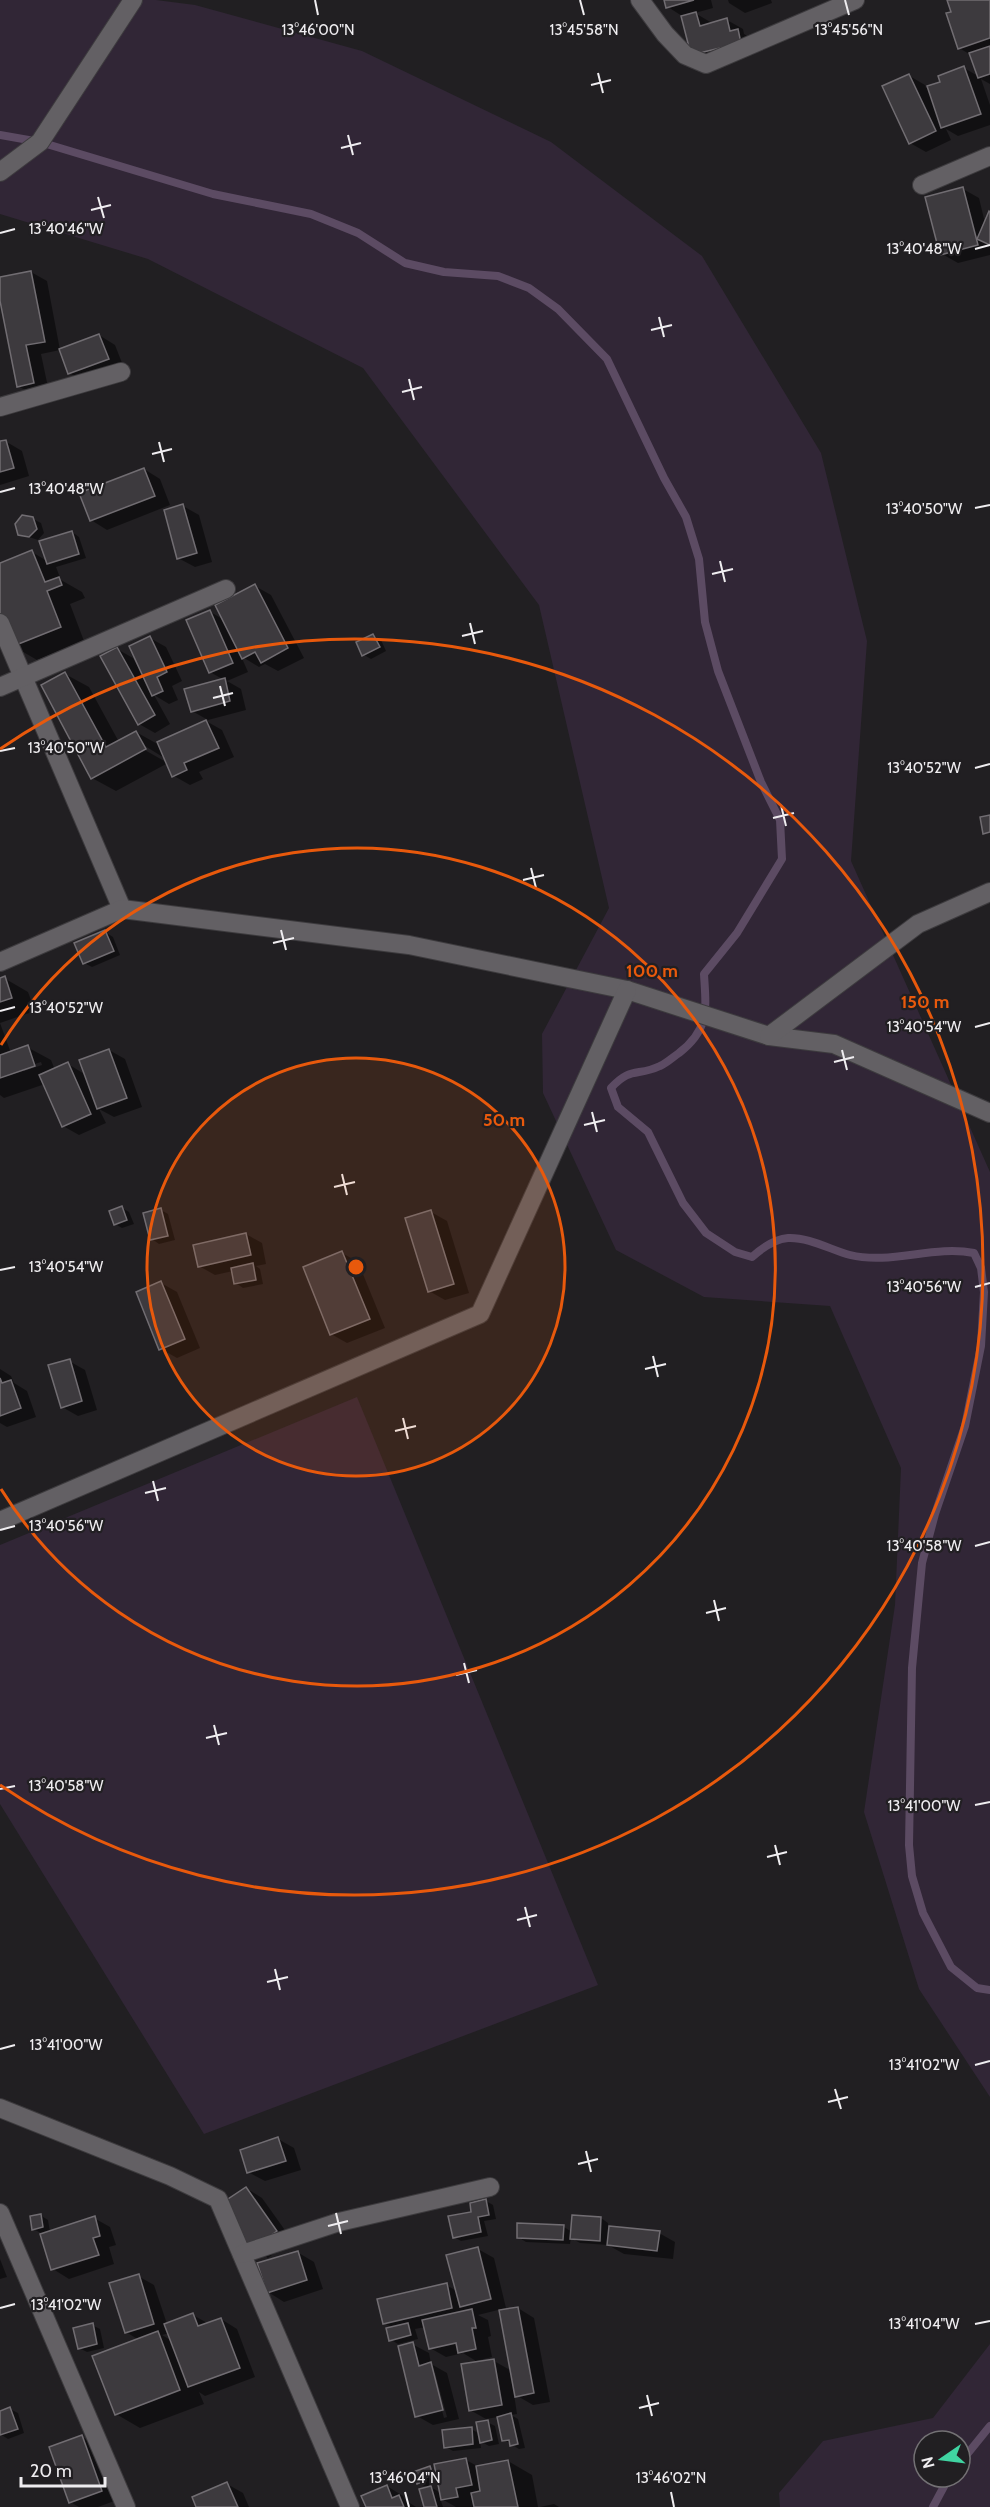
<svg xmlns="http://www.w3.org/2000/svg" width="990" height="2507" font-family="Cabin,sans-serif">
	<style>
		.green { fill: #312636; fill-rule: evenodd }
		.shadow { fill: #0007; fill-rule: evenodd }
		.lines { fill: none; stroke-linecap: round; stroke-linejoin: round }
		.stream { stroke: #5c4b63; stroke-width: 8 }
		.building { fill: #3d3a3e; stroke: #716d72; stroke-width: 1.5 }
		.street-casing { stroke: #3d3b3e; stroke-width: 20 }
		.street { stroke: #636064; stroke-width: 18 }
		.ticks { fill: none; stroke: #efedf0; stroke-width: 2 }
		.ring { fill: none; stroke: #e8590c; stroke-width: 3 }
		.ticks-label { font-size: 15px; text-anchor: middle; fill: #efedf0; stroke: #211f22; stroke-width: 4.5; stroke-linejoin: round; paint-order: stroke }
		.centre { fill: #e8590c; stroke: #211f22; stroke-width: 3 }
		.ring-label { font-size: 18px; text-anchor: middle; font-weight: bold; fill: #e8590c; stroke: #211f22; stroke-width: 4.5; stroke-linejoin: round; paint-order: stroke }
	</style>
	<rect width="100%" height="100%" fill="#211f22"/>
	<g class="green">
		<polygon points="0,0 156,0 195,5 362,51 551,142 702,256 821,453 867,641 851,861 990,1172 990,2097 919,1989 864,1812 895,1605 901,1468 830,1306 704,1297 616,1250 543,1093 542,1034 609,908 539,605 363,368 148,259 0,214"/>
		<polygon points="357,1397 598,1985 204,2134 0,1804 0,1545"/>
		<path d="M990 2344V2507H780L779 2493 823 2441 933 2418ZM924 2441H960V2477H924Z"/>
	</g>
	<g class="shadow">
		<polygon points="665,0 711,0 713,8 695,13 712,23 727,20 743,29 744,34 754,40 708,64 692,55 682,16 668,7"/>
		<polygon points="728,0 771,0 772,3 745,13 729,3"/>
		<polygon points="948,0 990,0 990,84 981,79 990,105 990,125 958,136 946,129 951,140 926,152 910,143 908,75 925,85 926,88 942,83 964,68 978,76 971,55 959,48"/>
		<polygon points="963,189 979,198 985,223 990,213 990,255 958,263 942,254"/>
		<polygon points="31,272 47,281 60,350 41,354 49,392 34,395 18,386 0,294 0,278"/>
		<polygon points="99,335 115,345 124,368 85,382 69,373"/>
		<polygon points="5,441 22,451 29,476 0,485 0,443"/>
		<polygon points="144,469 160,479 170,505 107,530 91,520"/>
		<polygon points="183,506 199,515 212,562 195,567 178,558"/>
		<polygon points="33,519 41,523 44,533 38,540 20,534"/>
		<polygon points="72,532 79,537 86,558 56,567 61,580 82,592 85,598 70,604 84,641 37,660 13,646 0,614 0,565 32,552 47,561"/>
		<polygon points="255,586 271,595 304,658 278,671 265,664 259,667 241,656 248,672 227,681 241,689 246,710 208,720 192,711 224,680 210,672 209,611 224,620"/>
		<polygon points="373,636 381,640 386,651 371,659 364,655"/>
		<polygon points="150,638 166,647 182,681 172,686 178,700 169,704 154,695 170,724 155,733 139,724 117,649 133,658 137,665"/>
		<path d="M65 674 89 687 119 742 136 732 161 746 206 721 222 730 234 757 199 772 203 779 190 785 174 776 168 763 116 791 92 778ZM145 746 166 759V762L143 749Z"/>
		<polygon points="105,932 113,937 120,955 92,967 84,963"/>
		<path d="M4 978 28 992 35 1011 0 1023 11 1053 27 1047 51 1060 55 1070 68 1064 86 1075 109 1050 125 1059 142 1107 114 1117 99 1109 106 1123 79 1135 63 1126 45 1084 4 1098 0 1095V979ZM41 1062 42 1065 24 1071 23 1068Z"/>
		<polygon points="122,1208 129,1212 134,1224 122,1228 115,1224"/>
		<polygon points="161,1210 168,1214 175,1240 159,1244 152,1239"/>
		<polygon points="431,1212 447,1221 469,1293 445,1300 429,1291"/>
		<polygon points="246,1234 262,1243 266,1264 256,1266 260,1269 263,1284 243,1288 236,1283 233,1271 215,1275 199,1266"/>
		<polygon points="342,1253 358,1262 385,1328 347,1343 331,1334"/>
		<polygon points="161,1283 177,1292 200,1348 177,1358 161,1349"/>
		<polygon points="69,1361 85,1370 97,1410 78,1416 62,1407"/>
		<polygon points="0,1369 11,1376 14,1383 27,1391 36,1417 7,1427 0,1423"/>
		<polygon points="278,2139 294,2148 301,2170 265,2181 248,2172"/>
		<polygon points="246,2188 262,2198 292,2240 268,2258 252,2248"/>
		<polygon points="486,2201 493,2205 496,2219 484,2221 488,2236 461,2241 454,2237"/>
		<polygon points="40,2215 48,2220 50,2232 94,2218 110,2227 116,2245 109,2247 114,2264 69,2279 53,2269 41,2233 33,2229"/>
		<polygon points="601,2218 608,2223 608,2227 659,2233 675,2242 673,2259 624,2254 608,2245 580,2243 571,2238 570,2244 526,2242 518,2237 564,2227 572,2232"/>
		<polygon points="478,2249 494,2258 506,2308 478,2315 488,2320 491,2336 488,2337 492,2357 476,2361 463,2353 446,2357 430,2348 425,2327 415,2329 418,2339 398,2344 391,2340 393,2328 384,2323 446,2285 457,2291"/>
		<polygon points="297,2252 314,2262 323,2289 284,2302 268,2292"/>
		<polygon points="0,2259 7,2277 0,2279"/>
		<path d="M138 2276 154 2285 167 2324 193 2315 209 2324 221 2319 237 2329 255 2377 205 2396 199 2392 204 2404 140 2428 116 2414 139 2340 126 2332ZM170 2333 172 2341 162 2335Z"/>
		<polygon points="518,2308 534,2318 550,2402 533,2405 514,2394 517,2414 511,2415 518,2419 525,2448 519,2449 504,2440 498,2417 486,2419 470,2410 494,2361 512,2371"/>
		<polygon points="92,2325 100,2329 104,2348 87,2352 79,2348"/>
		<path d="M412 2344 429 2353 431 2364 447 2373 459 2419 433 2425 417 2416ZM432 2373H435L447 2417 444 2418Z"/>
		<polygon points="10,2409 18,2413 24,2433 8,2439 0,2434 0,2412"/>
		<polygon points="487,2422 495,2426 499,2444 489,2446 480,2441 481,2448 453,2451 446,2447 471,2429 480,2434"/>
		<polygon points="82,2437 98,2446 117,2500 98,2507 79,2507 70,2502"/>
		<path d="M466 2460 479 2467 508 2461 532 2475 538 2507H456L440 2498 443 2507H425L428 2488 419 2483 430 2468 437 2472ZM439 2480 441 2493 429 2486 430 2483Z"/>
		<polygon points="227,2484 243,2493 249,2507 198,2507"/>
		<polygon points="387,2486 403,2496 405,2500 416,2507 368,2507"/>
		<polygon points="554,2504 559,2507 540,2507"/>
	</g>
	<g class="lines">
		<g class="stream">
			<path d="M0 135 40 142 213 194 311 214 358 233 405 263 444 272 498 276 529 288 558 309 607 359 664 478 686 517 699 559 705 622 718 671 761 782 780 820 782 859 737 933 704 974C706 1009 710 1029 679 1053 673 1057 667 1063 660 1066 637 1077 631 1066 611 1088L618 1107 648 1132 683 1203 706 1233 735 1252 752 1257C762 1248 774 1239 788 1238 809 1237 831 1250 850 1255 891 1265 933 1245 974 1253L981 1268 984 1292 981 1346 965 1426 935 1514 922 1563 912 1668 909 1845 912 1876 923 1913 951 1967 977 1988 990 1990"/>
			<polyline points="960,2463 990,2426"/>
			<polyline points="933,2507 949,2477"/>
		</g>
	</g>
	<g class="building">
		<polygon points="664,0 694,0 666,8"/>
		<polygon points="947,0 990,0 990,38 958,49 946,13 951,12"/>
		<polygon points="696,12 700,26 727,18 730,31 738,29 741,43 691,55 681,16"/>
		<polygon points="990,46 990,74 978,78 969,53"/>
		<polygon points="964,66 981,114 941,128 927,86 940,82 938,76"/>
		<polygon points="909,74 936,131 909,144 882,86"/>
		<polygon points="963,187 978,245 940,255 925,197"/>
		<polygon points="989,211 990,212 990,245 977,239"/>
		<polygon points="31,271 45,342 26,345 34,383 17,387 0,301 0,277"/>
		<polygon points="99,334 109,359 68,374 59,349"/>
		<polygon points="6,440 14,468 0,472 0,441"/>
		<polygon points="144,468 155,496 90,521 79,493"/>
		<polygon points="183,504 197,553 177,559 164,510"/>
		<polygon points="22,515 33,517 37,529 29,537 18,535 15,524"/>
		<polygon points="72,531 79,554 47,564 39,541"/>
		<polygon points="32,550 45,582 59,577 62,585 47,591 61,627 11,647 0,618 0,563"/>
		<polygon points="255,584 288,648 261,663 255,652 242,659 215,605"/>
		<polygon points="210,610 233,663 209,673 186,620"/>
		<polygon points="373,634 380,647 362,656 356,642"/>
		<polygon points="150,636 167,672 157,677 163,691 152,696 129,646"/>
		<polygon points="117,647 155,715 138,725 100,656"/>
		<polygon points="65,672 106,747 136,731 146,749 91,779 41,685"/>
		<polygon points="225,678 230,701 191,712 184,689"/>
		<polygon points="206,720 219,748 184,763 187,770 172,777 157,742"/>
		<polygon points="990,815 990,832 983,834 980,817"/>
		<polygon points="105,930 114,951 83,964 74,943"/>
		<polygon points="5,976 12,998 0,1002 0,978"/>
		<polygon points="28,1045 35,1066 0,1078 0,1055"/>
		<polygon points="109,1049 127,1098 97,1109 79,1060"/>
		<polygon points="68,1062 91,1114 62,1127 39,1075"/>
		<polygon points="122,1206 127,1220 114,1225 109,1211"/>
		<polygon points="161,1208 168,1236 150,1240 143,1213"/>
		<polygon points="431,1210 454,1284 428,1292 405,1218"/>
		<polygon points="246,1233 251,1255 198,1267 193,1245"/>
		<polygon points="342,1251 370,1319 330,1335 303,1267"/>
		<polygon points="253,1263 256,1280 234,1284 231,1268"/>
		<polygon points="161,1281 185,1339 159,1350 136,1292"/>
		<polygon points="70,1359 82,1401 61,1408 48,1365"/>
		<polygon points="0,1378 2,1383 11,1380 21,1408 0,1416"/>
		<polygon points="278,2137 286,2161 247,2173 240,2150"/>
		<polygon points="246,2187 277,2231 251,2250 219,2205"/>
		<polygon points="486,2199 489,2215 478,2217 481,2232 453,2238 448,2216 471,2212 470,2203"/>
		<polygon points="41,2214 43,2227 32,2230 30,2216"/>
		<polygon points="572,2215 601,2217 600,2241 570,2239"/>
		<polygon points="95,2216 100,2236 93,2238 99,2255 51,2270 40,2234"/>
		<polygon points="517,2223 564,2225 563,2240 517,2238"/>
		<polygon points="609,2226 660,2231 657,2251 607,2245"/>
		<polygon points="478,2247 491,2299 460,2307 446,2255"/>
		<polygon points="298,2251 307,2280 267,2293 257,2263"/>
		<polygon points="139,2274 154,2324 125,2333 109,2283"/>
		<polygon points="447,2283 452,2308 383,2324 377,2299"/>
		<polygon points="518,2307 534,2393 515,2397 499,2310"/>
		<polygon points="472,2309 476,2328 472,2328 476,2349 458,2353 456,2343 429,2349 422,2320"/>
		<polygon points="193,2313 198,2326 221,2318 240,2368 188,2387 164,2324"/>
		<polygon points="93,2323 97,2344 78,2349 73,2328"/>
		<polygon points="408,2323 411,2335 389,2341 386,2328"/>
		<polygon points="158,2331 180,2390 115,2415 92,2356"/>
		<polygon points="413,2342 419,2366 431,2362 443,2410 415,2417 398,2346"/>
		<polygon points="494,2359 502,2405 469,2411 461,2364"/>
		<polygon points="10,2407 18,2429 0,2435 0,2411"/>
		<polygon points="511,2413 518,2444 510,2446 509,2440 502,2441 497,2417"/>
		<polygon points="488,2420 492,2440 480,2443 476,2422"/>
		<polygon points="472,2427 473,2444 444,2448 442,2430"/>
		<polygon points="82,2435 102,2491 69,2503 49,2447"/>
		<polygon points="466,2458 472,2485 456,2488 458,2497 441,2500 434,2464"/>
		<polygon points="508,2460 518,2507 474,2507 471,2493 480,2491 476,2466"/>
		<polygon points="430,2466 433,2475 423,2478 424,2481 417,2484 413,2472"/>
		<polygon points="227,2482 238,2507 196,2507 192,2497"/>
		<polygon points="387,2485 392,2498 399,2495 404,2507 366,2507 361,2496"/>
		<polygon points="431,2486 437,2507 424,2507 419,2489"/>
	</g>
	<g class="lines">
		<g class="street-casing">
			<g id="street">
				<polyline points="640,0 665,34 685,55 706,64 855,0"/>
				<polyline points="0,172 40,142 133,0"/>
				<polyline points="922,185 990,156"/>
				<polyline points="0,407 121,372"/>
				<polyline points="0,623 122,909"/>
				<polyline points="0,687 226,589"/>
				<polyline points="0,962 122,909 409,945 627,990 769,1036 834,1044 990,1113"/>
				<polyline points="769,1036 918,924 990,892"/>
				<polyline points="0,1521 480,1314 627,990"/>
				<polyline points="0,2108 170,2176 218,2199 350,2507"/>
				<polyline points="0,2213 126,2507"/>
				<polyline points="242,2254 339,2222 490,2187"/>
			</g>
		</g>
		<use href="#street" class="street"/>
	</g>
	<path class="ticks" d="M315 0 318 15M580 0 584 15M845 0 849 15M598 73 603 93M591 85 611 80M348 135 353 155M341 148 361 143M98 197 104 218M91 210 111 205M0 233 15 229M975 249 990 245M659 317 664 337M651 330 672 325M409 379 414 400M402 392 422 387M159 442 164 462M152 454 172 449M0 492 15 488M975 508 990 505M720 561 725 582M712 574 733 569M470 623 475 644M462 636 483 631M220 686 225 706M213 698 233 693M0 751 15 748M975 768 990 764M781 805 786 826M773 818 794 813M531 868 536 888M523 880 544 875M281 930 286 950M273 943 294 938M0 1011 15 1007M975 1027 990 1023M842 1050 847 1070M834 1062 854 1057M592 1112 597 1132M584 1125 605 1120M342 1174 347 1195M334 1187 355 1182M0 1270 15 1267M975 1287 990 1283M653 1356 658 1377M645 1369 666 1364M403 1418 408 1439M395 1431 416 1426M153 1481 158 1501M145 1493 166 1488M0 1530 15 1526M975 1546 990 1542M714 1600 719 1621M706 1613 726 1608M464 1663 469 1683M456 1675 477 1670M214 1725 219 1745M206 1738 227 1733M0 1789 15 1786M975 1805 990 1802M775 1845 780 1865M767 1857 787 1852M525 1907 530 1927M517 1920 537 1915M275 1969 280 1990M267 1982 288 1977M0 2049 15 2045M975 2065 990 2061M835 2089 841 2109M828 2102 848 2097M586 2151 591 2172M578 2164 598 2159M336 2213 341 2234M328 2226 348 2221M0 2308 15 2304M975 2324 990 2321M647 2395 652 2416M639 2408 659 2403M405 2492 409 2507M671 2492 674 2507"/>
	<circle cx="356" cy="1267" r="209" fill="#e8590c" fill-opacity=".12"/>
	<g class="ring">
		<circle cx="356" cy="1267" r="209"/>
		<path d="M1 1045A419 419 0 1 1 1 1489"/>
		<path d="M0 749A628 628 0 1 1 0 1785"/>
	</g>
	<g class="ticks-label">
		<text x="318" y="35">13°46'00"N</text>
		<text x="584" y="35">13°45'58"N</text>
		<text x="849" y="35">13°45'56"N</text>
		<text x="66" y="234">13°40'46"W</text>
		<text x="924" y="254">13°40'48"W</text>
		<text x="66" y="494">13°40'48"W</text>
		<text x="924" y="514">13°40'50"W</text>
		<text x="66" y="753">13°40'50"W</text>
		<text x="924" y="773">13°40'52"W</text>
		<text x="66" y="1013">13°40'52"W</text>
		<text x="924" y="1032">13°40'54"W</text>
		<text x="66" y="1272">13°40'54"W</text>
		<text x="924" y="1292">13°40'56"W</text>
		<text x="66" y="1531">13°40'56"W</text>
		<text x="924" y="1551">13°40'58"W</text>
		<text x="66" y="1791">13°40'58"W</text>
		<text x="924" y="1811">13°41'00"W</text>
		<text x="66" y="2050">13°41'00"W</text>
		<text x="924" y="2070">13°41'02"W</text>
		<text x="66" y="2310">13°41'02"W</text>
		<text x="924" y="2329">13°41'04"W</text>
		<text x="405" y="2483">13°46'04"N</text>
		<text x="671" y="2483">13°46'02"N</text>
	</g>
	<circle cx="356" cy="1267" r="9" class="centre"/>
	<g class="ring-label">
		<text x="652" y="977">100 m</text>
		<text x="925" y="1008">150 m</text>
		<text x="504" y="1126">50 m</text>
	</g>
	<g transform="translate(942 2459) rotate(256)"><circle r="28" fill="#211f22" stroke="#737174" stroke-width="1.5"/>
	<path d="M0-4.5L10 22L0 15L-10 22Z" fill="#40d4a2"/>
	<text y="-9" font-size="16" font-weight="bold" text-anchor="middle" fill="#efedf0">N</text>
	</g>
	<path d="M21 2477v9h84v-9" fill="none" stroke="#efedf0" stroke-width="3"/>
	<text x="30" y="2477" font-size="18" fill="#efedf0" stroke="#211f22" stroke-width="4.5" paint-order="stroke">20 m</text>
</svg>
